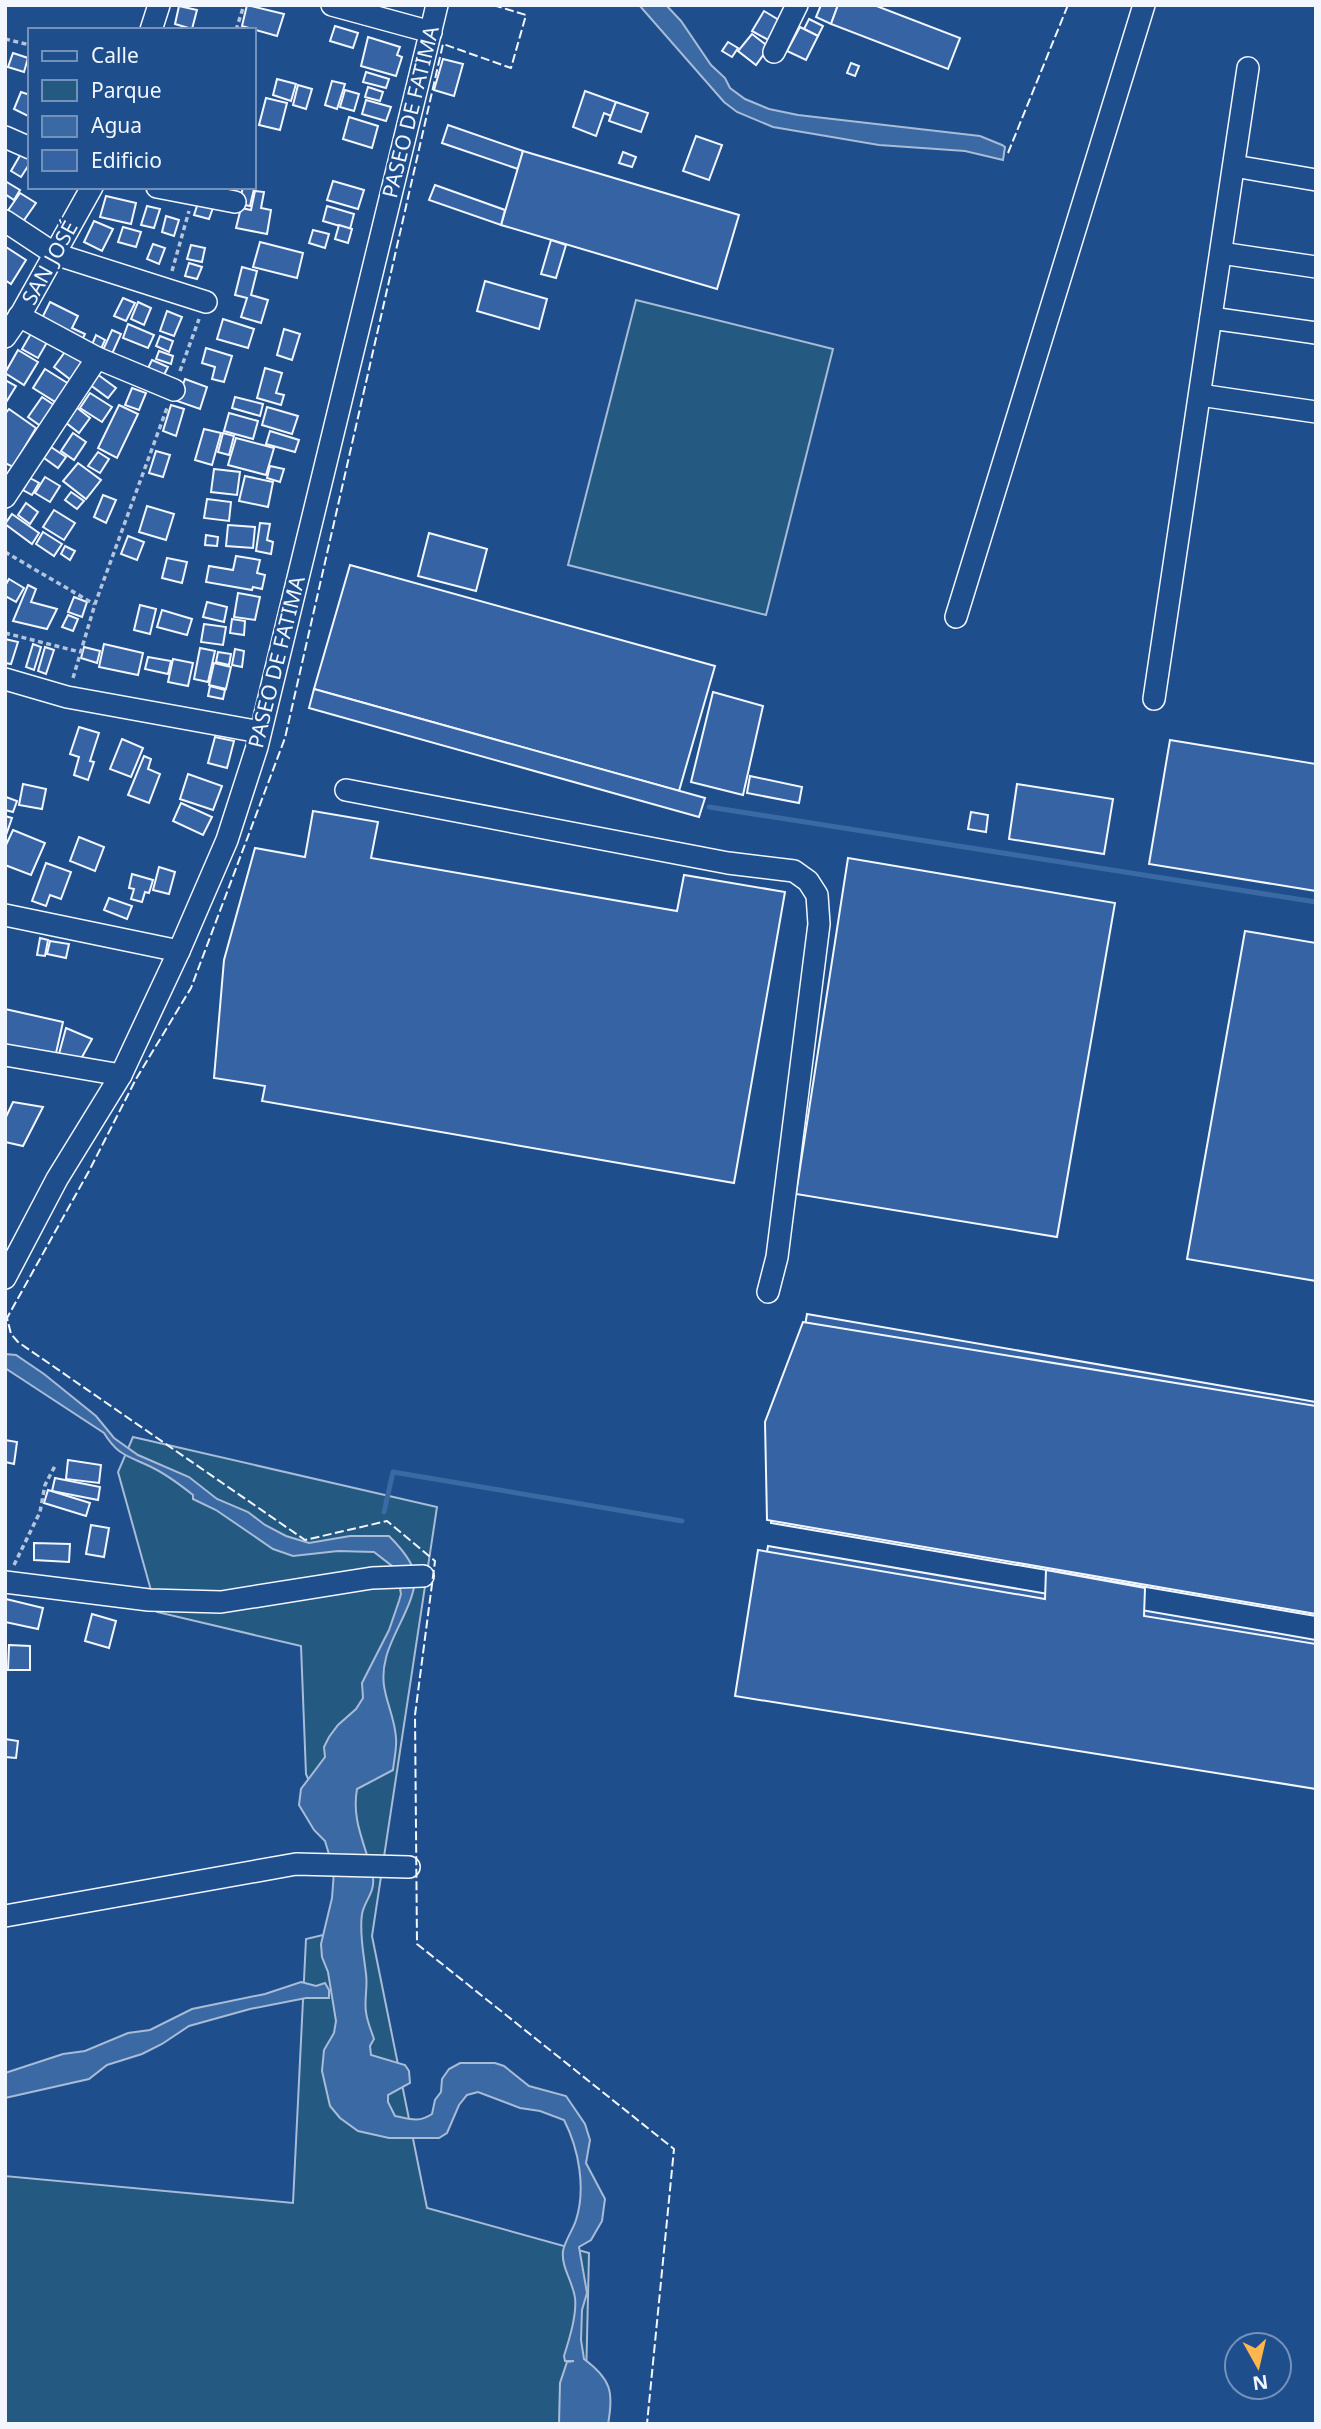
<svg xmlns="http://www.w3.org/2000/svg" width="1321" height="2429" font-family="'Noto Sans',sans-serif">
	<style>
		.green { fill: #245a82; stroke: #a8bbd7; stroke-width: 2 }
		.water { fill: #3b69a3; stroke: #a8bbd7; stroke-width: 2 }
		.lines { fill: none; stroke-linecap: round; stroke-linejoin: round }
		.stream { stroke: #3b69a3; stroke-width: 5 }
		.building { fill: #3563a3; stroke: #f2f6ff; stroke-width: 2 }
		.minor-casing { stroke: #f2f6ff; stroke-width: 24 }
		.path { stroke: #b3c4dc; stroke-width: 3.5; stroke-dasharray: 5 3.5; stroke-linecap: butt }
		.minor { stroke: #1f4e8c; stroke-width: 21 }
		.fence { stroke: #f2f6ff; stroke-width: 2; stroke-dasharray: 9 3.5; stroke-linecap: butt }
		.labels { text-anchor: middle; stroke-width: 5; stroke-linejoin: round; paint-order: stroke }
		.street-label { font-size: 21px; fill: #f2f6ff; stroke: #1f4e8c }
	</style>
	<rect width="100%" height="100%" fill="#1f4e8c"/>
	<g class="green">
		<polygon points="636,300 833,349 766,615 568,565"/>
		<polygon points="133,1437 437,1507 372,1936 427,2208 589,2253 585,2424 5,2424 5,2176 293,2203 306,1939 340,1931 337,1847 306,1774 301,1646 157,1612 118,1472"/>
	</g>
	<g class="water">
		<polygon points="639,5 666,5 681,21 711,65 725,78 730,88 745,99 769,109 798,115 980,136 1002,145 1005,147 1003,160 965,151 879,145 773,127 737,112 724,102"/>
		<path d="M5 1354 16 1355 44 1374 96 1416 114 1438 138 1455 189 1477 217 1499 248 1512 265 1525 286 1536 309 1543 350 1536H389C398 1545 411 1559 414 1572 420 1596 391 1634 386 1658 377 1691 394 1708 396 1738 397 1748 394 1760 393 1770L357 1789C351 1823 367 1846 373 1878 375 1892 364 1902 362 1914 359 1933 364 1955 366 1974 368 1987 364 2000 366 2012 367 2021 371 2030 374 2039L370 2046 371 2055 405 2065 409 2071 410 2083 388 2095V2102L395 2116C410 2119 419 2123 432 2114L435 2100 441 2092 442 2079 449 2069 460 2063H495L504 2066 529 2086 566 2096 585 2124 590 2140 586 2163 605 2199 602 2221 591 2240 579 2247 587 2293 582 2310 581 2340 584 2359C611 2379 614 2392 608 2424H559L560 2383 567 2362 574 2361H565L564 2356C569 2340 577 2315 575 2298 573 2282 561 2267 563 2251 565 2240 573 2230 576 2220 586 2189 579 2149 564 2120L540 2111 520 2108 478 2092 467 2095 459 2105 447 2133 439 2138H389L358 2131 340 2118 330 2106 322 2071 324 2050 334 2033 336 2021 328 1972 322 1957 321 1944 332 1898 334 1871 325 1841 314 1830 299 1805 301 1789 325 1757 324 1747 329 1737 338 1725 356 1709 363 1698 362 1683 389 1630 399 1601 401 1594 399 1583 392 1566 374 1552 338 1551 293 1556 273 1549 216 1510 193 1499V1495C178 1483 163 1472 147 1465 125 1455 117 1454 104 1433L5 1368Z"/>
		<polygon points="301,1982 316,1986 325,1983 329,1990 329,1998 306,1998 250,2009 189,2026 162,2044 142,2054 107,2065 89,2079 5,2098 5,2073 63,2054 85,2051 128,2033 150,2030 192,2009 265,1994"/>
	</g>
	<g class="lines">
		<g class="stream">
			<polyline points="709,807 1316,902"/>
			<polyline points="384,1512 393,1472 682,1521"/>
		</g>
	</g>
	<g class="building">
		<polygon points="247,5 284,14 277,36 242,26"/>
		<polygon points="821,5 838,5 831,24 816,17"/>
		<polygon points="838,5 874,5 960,38 948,69 831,24"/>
		<polygon points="179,6 197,10 192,29 175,24"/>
		<polygon points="764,11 784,23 772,42 752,31"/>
		<polygon points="809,19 823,26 818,36 804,29"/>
		<polygon points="335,26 358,33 353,48 330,41"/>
		<polygon points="800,27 818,36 806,60 787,51"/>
		<polygon points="752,34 769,47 756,65 738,51"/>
		<polygon points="368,37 400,47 397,55 402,57 396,76 361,66"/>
		<polygon points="728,42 738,48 732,57 722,51"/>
		<polygon points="13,53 28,58 24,72 8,67"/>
		<polygon points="443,59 463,64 454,96 434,90"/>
		<polygon points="851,63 859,66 855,76 847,73"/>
		<polygon points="366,72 389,79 386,88 363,82"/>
		<polygon points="277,79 296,84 291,101 273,95"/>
		<polygon points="332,81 345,84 337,109 325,105"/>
		<polygon points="298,85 312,89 306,109 293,105"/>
		<polygon points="368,87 383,92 380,101 365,97"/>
		<polygon points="345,90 359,94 354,111 340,107"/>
		<polygon points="585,91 616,102 611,116 604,113 596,136 573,127"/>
		<polygon points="21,92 30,95 30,117 14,109"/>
		<polygon points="266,98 287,103 280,130 259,125"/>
		<polygon points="366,100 391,107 386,121 362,114"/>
		<polygon points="616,102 648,113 641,132 609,121"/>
		<polygon points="349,117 378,126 372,148 343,139"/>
		<polygon points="448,125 523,151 518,169 442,143"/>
		<polygon points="696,136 722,145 709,180 683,171"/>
		<polygon points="523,151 739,215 717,289 501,225"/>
		<polygon points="22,152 30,157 30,163 21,177 11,171"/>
		<polygon points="623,152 636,157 632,167 619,163"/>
		<polygon points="5,181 20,190 14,200 5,194"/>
		<polygon points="333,181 364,190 358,209 327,200"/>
		<polygon points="435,185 505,210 501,225 429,200"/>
		<polygon points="243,187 254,189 250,206 239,204"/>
		<polygon points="255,191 264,192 261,208 271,210 267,234 236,228 241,208 251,210"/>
		<polygon points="20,193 36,203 22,223 7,212"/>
		<polygon points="106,196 136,203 131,224 100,217"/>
		<polygon points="199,200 214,205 209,219 194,215"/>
		<polygon points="147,206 160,209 154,228 141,225"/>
		<polygon points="327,206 354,214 350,229 323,221"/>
		<polygon points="166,216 179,220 174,236 162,232"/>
		<polygon points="94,221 113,229 102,251 84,242"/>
		<polygon points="339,225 352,229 348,243 335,239"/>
		<polygon points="123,227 141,232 136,247 118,242"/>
		<polygon points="313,230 329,234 325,248 309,243"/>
		<polygon points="551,240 566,245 556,278 541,274"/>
		<polygon points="260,242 303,253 297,278 253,267"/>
		<polygon points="153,244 165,248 159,264 147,259"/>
		<polygon points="191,245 205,248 202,262 187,259"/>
		<polygon points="6,247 26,260 11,284 5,280"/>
		<polygon points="189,263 202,267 197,279 185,276"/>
		<polygon points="242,267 257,271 251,295 268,300 261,323 241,317 247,298 235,295"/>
		<polygon points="485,281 547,299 539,329 477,311"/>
		<polygon points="123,298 135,303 126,321 114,316"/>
		<polygon points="50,302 78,316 72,328 85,334 81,342 40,322"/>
		<polygon points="138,302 151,308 144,325 131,319"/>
		<polygon points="167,311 182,317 174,336 160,331"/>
		<polygon points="223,319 254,329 248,348 217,339"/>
		<polygon points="128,324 154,335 148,348 123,338"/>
		<polygon points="284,329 300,334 292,360 277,355"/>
		<polygon points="33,330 49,339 38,358 22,349"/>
		<polygon points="112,330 121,334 112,354 103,350"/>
		<polygon points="96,335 105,340 100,351 91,347"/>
		<polygon points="160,336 173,341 169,352 156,346"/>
		<polygon points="206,348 232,356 224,382 212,379 215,367 202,363"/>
		<polygon points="67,349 85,361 71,380 54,367"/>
		<polygon points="18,350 38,362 24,385 5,373"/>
		<polygon points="159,351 173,356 171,364 156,359"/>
		<polygon points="152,360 168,367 164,375 148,368"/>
		<polygon points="265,368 282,373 276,393 284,395 281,405 257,398"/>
		<polygon points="45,369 69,384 57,403 33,388"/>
		<polygon points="97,374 116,388 108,398 89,384"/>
		<polygon points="185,379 207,387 200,409 177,401"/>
		<polygon points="5,380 16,386 5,404"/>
		<polygon points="132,388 146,393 139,410 125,405"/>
		<polygon points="90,393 112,407 102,422 80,408"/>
		<polygon points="42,397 57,407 42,427 28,417"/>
		<polygon points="235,397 263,404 260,416 232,408"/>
		<polygon points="119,405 138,414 117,458 98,448"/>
		<polygon points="171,405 184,409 176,436 163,431"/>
		<polygon points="76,407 90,418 79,433 65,422"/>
		<polygon points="267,407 298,416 292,434 262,425"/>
		<polygon points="9,409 36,428 13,467 5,463 5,414"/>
		<polygon points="229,413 258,421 253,439 224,431"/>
		<polygon points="204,429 221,433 212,465 195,460"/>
		<polygon points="270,431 299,440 295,452 266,444"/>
		<polygon points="73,433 86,442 74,460 61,451"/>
		<polygon points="223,433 234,436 229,455 218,452"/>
		<polygon points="236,438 274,448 266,475 228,465"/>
		<polygon points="51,447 66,457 58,468 44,458"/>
		<polygon points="156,451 170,455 163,477 149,473"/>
		<polygon points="98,452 109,459 100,473 88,466"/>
		<polygon points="78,463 101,480 86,499 63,481"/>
		<polygon points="270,466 284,469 280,482 267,478"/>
		<polygon points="214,469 240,472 237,495 211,492"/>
		<polygon points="245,476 273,482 268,507 239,501"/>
		<polygon points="45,477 60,486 50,502 35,493"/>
		<polygon points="30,478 39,483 32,495 23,490"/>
		<polygon points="71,492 84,501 77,509 65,500"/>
		<polygon points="103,495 116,500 106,523 94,517"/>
		<polygon points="207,499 231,502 229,521 204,518"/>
		<polygon points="26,503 38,512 30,524 18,515"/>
		<polygon points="147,506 174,514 166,540 139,532"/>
		<polygon points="54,510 75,523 64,540 43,527"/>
		<polygon points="12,514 39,533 32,544 5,524"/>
		<polygon points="260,523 270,524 267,540 273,542 271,554 256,551"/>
		<polygon points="228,525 255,527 253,548 226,546"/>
		<polygon points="43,532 62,544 54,556 36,544"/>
		<polygon points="429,533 487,549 476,591 418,576"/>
		<polygon points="206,535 218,537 217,546 205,545"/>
		<polygon points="128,536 144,542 137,560 121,554"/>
		<polygon points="65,546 75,551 70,560 61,554"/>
		<polygon points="236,556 260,560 257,573 265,575 262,589 253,587 252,590 206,582 209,566 233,570"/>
		<polygon points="167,558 187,562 182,583 162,578"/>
		<polygon points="350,565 715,666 679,791 314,689"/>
		<polygon points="9,579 24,588 16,602 5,596 5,586"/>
		<polygon points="28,585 36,589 31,602 57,609 47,629 13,621"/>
		<polygon points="238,593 260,597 255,620 234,617"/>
		<polygon points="74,597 87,602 82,617 68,612"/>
		<polygon points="207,602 227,607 224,622 203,617"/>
		<polygon points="140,605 156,609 150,634 134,630"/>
		<polygon points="162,610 192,619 187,635 157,627"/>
		<polygon points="68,615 78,619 73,631 62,627"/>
		<polygon points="232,619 245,621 244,635 230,633"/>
		<polygon points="204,624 226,627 223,645 201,642"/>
		<polygon points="5,639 18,642 11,664 5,663"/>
		<polygon points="33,644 41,647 34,670 26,667"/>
		<polygon points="104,644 143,653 138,675 99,667"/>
		<polygon points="45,647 54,650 46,674 38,671"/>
		<polygon points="84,647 100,651 97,663 81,658"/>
		<polygon points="200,648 215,651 208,682 194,679"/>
		<polygon points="235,649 244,651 242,667 232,665"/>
		<polygon points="218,652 231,654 229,665 216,662"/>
		<polygon points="148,657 171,661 168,674 145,669"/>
		<polygon points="173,659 193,663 188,686 168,682"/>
		<polygon points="214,663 231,667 226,689 209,685"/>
		<polygon points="210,686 225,690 223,699 208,696"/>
		<polygon points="314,689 705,798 699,817 309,708"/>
		<polygon points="713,692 763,706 743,795 691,782"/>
		<polygon points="79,727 99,733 90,761 94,762 88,780 74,775 79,757 70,754"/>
		<polygon points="215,737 234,741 227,768 208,763"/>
		<polygon points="122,739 143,748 131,777 110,769"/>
		<polygon points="1170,740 1316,764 1316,891 1149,864"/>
		<polygon points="144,756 151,759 148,769 160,774 149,803 128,795"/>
		<polygon points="188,774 222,786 213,810 180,799"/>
		<polygon points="750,776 802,787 799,803 747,793"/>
		<polygon points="23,784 46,789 42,809 19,805"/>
		<polygon points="1017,784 1113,799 1104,854 1009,839"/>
		<polygon points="6,797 17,801 13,812 5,810"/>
		<polygon points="181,803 212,817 203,835 173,821"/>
		<polygon points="313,811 378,822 371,858 677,911 684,875 785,892 734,1183 262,1101 265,1086 214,1078 224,960 255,848 305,857"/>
		<polygon points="971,812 988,815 986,832 968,829"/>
		<polygon points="5,816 12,818 5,838"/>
		<polygon points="13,830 45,843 31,875 5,865 5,847"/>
		<polygon points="79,837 104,847 95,871 70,861"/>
		<polygon points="848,858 1115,903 1057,1237 796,1194"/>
		<polygon points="46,863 71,872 61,899 50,895 46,906 32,901"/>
		<polygon points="159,867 175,872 169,894 153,890"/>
		<polygon points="132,874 153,880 149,893 145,892 142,902 131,899 134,889 129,888"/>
		<polygon points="109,898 132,906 127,919 104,910"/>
		<polygon points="1245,931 1316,943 1316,1281 1187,1259"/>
		<polygon points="40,938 48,940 45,956 37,955"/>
		<polygon points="50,941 69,944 66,958 47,954"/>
		<polygon points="5,1009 63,1022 54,1062 5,1050"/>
		<polygon points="66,1028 92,1039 77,1066 57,1061"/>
		<polygon points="13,1102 43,1107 23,1146 5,1142 5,1119"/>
		<polygon points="807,1314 1316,1402 1316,1616 771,1523"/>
		<polygon points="803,1322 1316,1406 1316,1614 767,1520 765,1422"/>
		<polygon points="5,1440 17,1442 14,1464 5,1462"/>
		<polygon points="68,1460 101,1465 99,1483 66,1479"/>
		<polygon points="55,1478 100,1487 98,1500 52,1491"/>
		<polygon points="48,1490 90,1503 86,1516 44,1503"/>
		<polygon points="91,1525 109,1528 104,1557 86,1554"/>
		<polygon points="34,1543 70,1544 69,1562 34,1560"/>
		<polygon points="768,1546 1316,1640 1316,1788 743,1690"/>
		<polygon points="758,1550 1045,1599 1046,1570 1145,1588 1144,1616 1316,1644 1316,1789 735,1696"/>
		<polygon points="6,1599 43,1608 38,1629 5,1622"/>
		<polygon points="92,1614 116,1621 109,1648 85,1641"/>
		<polygon points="9,1645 30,1646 30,1670 8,1670"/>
		<polygon points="5,1739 18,1741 16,1758 5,1757"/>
	</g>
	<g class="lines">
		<g class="minor-casing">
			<g id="minor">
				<polyline points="332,5 431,32"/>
				<polyline points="151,30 159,5"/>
				<polyline points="774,52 797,5"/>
				<polyline points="5,137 30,148"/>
				<polyline points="1234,166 1316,180"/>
				<polyline points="157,187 235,202"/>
				<polyline points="5,221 55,254 206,302"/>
				<polyline points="1221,253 1316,267"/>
				<polyline points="19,316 97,358 174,390"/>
				<polyline points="1211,318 1316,333"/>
				<polyline points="5,337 21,314 92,187"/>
				<polyline points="1200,395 1316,412"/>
				<polyline points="5,497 97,358"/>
				<polyline points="956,617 1144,5"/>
				<polyline points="5,679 67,697 260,732"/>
				<polyline points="1154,699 1248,68"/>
				<polyline points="346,790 728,863 794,871 808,881 817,895 819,924 777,1257 768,1292"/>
				<polyline points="5,915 179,951"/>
				<polyline points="5,1055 121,1075"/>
				<polyline points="5,1278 57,1179 121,1075 179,951 227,840 257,747 437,5"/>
				<polyline points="5,1582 149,1600 221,1602 372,1578 423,1576"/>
				<polyline points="5,1916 296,1864 409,1867"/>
			</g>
		</g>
		<g class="path">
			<polyline points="236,30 244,5"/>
			<polyline points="5,39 30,45"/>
			<polyline points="172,271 189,211"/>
			<polyline points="180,371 199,319"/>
			<polyline points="5,552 94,604"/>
			<polyline points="5,633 80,652"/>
			<polyline points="73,678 95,604 167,408"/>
			<polyline points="14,1565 40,1512 45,1485 56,1464"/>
		</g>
		<use href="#minor" class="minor"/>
		<g class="fence">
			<polyline points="493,5 526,15 511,68 443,44 285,738 191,988 136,1079 89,1171 7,1318 11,1334 18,1342 305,1540 387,1521 435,1561 415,1715 417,1944 674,2149 647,2424"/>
			<polyline points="1008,153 1068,5"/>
		</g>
	</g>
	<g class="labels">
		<g class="street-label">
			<text transform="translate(411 112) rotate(-76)" y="7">PASEO DE FATIMA</text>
			<text transform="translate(50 263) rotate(-61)" y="7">SAN JOSÉ</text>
			<text transform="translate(277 662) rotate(-76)" y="7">PASEO DE FATIMA</text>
		</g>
	</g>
	<rect width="1321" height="2429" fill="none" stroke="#f2f6ff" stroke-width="14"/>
	<rect x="28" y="28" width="228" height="161" fill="#1f4e8c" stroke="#7391ba" stroke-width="2"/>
	<rect x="42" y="51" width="35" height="10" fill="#1f4e8c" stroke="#7391ba" stroke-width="2"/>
	<text x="91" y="63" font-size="21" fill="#f2f6ff">Calle</text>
	<rect x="42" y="80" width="35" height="21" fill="#245a82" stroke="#7391ba" stroke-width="2"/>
	<text x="91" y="98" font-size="21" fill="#f2f6ff">Parque</text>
	<rect x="42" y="116" width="35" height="21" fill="#3b69a3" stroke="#7391ba" stroke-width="2"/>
	<text x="91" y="133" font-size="21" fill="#f2f6ff">Agua</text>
	<rect x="42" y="150" width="35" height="21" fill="#3563a3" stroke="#7391ba" stroke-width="2"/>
	<text x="91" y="168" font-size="21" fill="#f2f6ff">Edificio</text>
	<g transform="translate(1258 2366) rotate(172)"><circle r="33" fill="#1f4e8c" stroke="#7391ba" stroke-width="2"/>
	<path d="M0-5L12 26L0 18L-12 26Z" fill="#ffb74d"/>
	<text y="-10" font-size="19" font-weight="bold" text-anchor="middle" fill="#f2f6ff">N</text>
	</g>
</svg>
